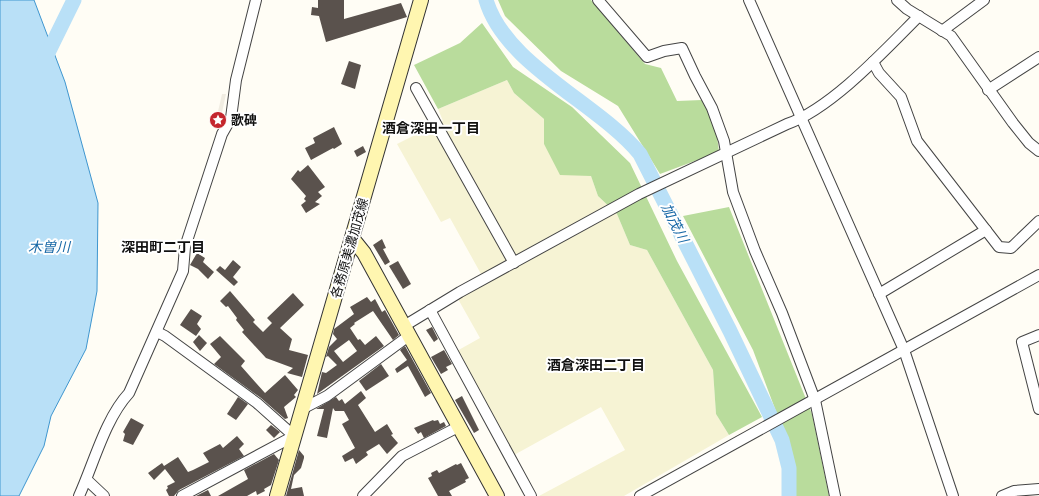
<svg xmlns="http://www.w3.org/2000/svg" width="1039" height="496" font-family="Spectral,'Noto Sans JP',serif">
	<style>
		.farmland { fill: #f6f3d4 }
		.forest { fill: #b9dc9c }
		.plaza { fill: #f1ede2 }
		.water { fill: #b9e0f7; stroke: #3f96cf }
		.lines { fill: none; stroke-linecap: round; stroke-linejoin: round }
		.river { stroke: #b9e0f7; stroke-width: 15 }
		.building { fill: #5a524d; fill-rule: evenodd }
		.street-casing { stroke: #444; stroke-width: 12 }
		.secondary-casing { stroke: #333; stroke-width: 16 }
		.street { stroke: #fff; stroke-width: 10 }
		.secondary { stroke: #fff6b0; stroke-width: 14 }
		.labels { text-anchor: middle; stroke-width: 4; stroke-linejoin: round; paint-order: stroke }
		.poi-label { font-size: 13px; font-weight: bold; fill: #111; stroke: #fff; text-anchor: start }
		.street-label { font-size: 13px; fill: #111; stroke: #fff }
		.neighbourhood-label { font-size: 14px; font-weight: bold; fill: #111; stroke: #fff }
		.water-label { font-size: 14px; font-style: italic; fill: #1768a6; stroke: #fff }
	</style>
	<rect width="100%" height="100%" fill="#fffdf5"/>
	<polygon class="farmland" points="507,80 514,93 544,119 544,144 591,176 598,196 617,214 630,245 647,250 713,370 716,414 729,435 624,496 539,496 625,450 601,407 514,455 455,352 480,338 458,299 486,283 450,218 441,222 397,144 443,121 438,109"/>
	<g class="forest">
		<polygon points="498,0 591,0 645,64 661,68 677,101 702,100 716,128 719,152 660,174 618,106 561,71 505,16"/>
		<polygon points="482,23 513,67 572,107 630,163 677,261 762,417 729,435 716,414 713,370 647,250 630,245 617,214 598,196 591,176 560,175 544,144 544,119 514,93 507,80 438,109 414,65 460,43"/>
		<polygon points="729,207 812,414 829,496 796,496 790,449 753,350 683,216"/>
	</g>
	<polygon class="plaza" points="222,94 226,94 221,117 217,116"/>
	<polygon class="water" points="0,0 34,0 65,82 98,203 97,291 86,349 51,416 44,446 19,496 0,496"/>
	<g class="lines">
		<g class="river">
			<path d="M486 0C505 65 598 103 640 154L730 331 782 440 789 468V496"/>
			<polyline points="42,65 74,0"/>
		</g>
	</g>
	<g class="building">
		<polygon points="318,0 344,0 344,19 401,3 407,17 326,42 319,16 311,15 312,7 318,8"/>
		<polygon points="349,61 361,65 355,89 341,84"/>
		<polygon points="334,127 342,144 334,149 333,148 311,160 305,148 315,143 313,138"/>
		<polygon points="363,146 366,152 357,157 354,151"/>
		<polygon points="308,165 325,187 318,192 322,196 315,202 320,204 306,213 301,205 306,201 304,199 306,196 291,179 298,170 300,172"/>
		<polygon points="382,239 386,248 383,249 390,262 385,265 373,245"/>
		<polygon points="197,253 205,258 203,262 214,272 208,279 198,269 190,265"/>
		<polygon points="233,260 241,267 233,277 238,282 234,286 216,270 220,266 225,270"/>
		<polygon points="398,261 411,284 403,289 389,266"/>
		<polygon points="230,291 255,320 253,322 263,332 272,323 267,318 293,293 304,305 280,328 292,339 289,350 308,355 302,377 287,373 293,368 266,358 242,332 244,330 236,320 237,318 228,306 226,307 220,301"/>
		<path d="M367 297 371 302 375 299 382 312 385 310 399 335 393 340 373 311 354 323 355 324 350 328 358 340 360 339 365 345 376 336 384 346 317 394 322 372 326 373 337 365 328 356 326 357 329 347 337 339 333 334 334 329 354 314 350 307ZM349 340 357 351 343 362 334 351Z"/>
		<polygon points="191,309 202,316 197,324 201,329 196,336 180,325"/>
		<polygon points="432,327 438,339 434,342 426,330"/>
		<polygon points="199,335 207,343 200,351 193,342"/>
		<polygon points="220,336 245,361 241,366 265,393 285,375 298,390 294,395 296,397 284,407 288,418 285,419 261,398 214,364 221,357 210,344"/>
		<polygon points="405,346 431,393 425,397 408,366 397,373 395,369 407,360 400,350"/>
		<polygon points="444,350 452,364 446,367 448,370 441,374 431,357"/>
		<polygon points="381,364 389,376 366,391 359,381"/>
		<polygon points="361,391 366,398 358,405 375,432 387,424 393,434 391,435 398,443 387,454 379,444 366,452 368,455 356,464 353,458 345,462 342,456 355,448 342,424 349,420 344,411 335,411 333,408 327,438 317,436 324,409 316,409 336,397 339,401 342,399 345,404"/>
		<polygon points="462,396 479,430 474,433 455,400"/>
		<polygon points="238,397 248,404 236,420 227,414"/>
		<polygon points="131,418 144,425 133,445 123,441 125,434 123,432"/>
		<polygon points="433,420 434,421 438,420 440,424 444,422 446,426 424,438 421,432 418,434 414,428"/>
		<polygon points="271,425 280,432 274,438 266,430"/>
		<polygon points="237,436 244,444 239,449 244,456 179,490 174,496 169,496 166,490 168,488 167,486 175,482 165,469 154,480 148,473 162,463 164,466 178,457 188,472 193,470 209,462 203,453 220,444 223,448"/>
		<polygon points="299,450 304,456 304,458 301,468 294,475 291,489 302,487 304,496 286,496"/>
		<polygon points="274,454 279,460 271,485 264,489 265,491 257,495 256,491 247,496 218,496 248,479 244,470"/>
		<polygon points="461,463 469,478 465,480 466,482 449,491 452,496 438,496 428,478 432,476 431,473 437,470 439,473 456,464 457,465"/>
		<polygon points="208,490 211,496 196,496"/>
	</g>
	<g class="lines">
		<g class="street-casing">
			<g id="street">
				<polyline points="598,0 647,57 664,51 682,48 695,76 712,108 724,141 733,192 755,251 782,313 815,400 835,496"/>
				<polyline points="749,0 904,350 953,496"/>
				<polyline points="897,0 907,9 951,36 1013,123 1029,143 1039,151"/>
				<polyline points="942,31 984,0"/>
				<polyline points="873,62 879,73 901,97 917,141 999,247 1011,248 1039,221"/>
				<polyline points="416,88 514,263"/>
				<polyline points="988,90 1039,57"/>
				<polyline points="879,294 986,230"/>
				<polyline points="430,310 531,496"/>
				<path d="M404 326 460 292 639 194 787 124C832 108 885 50 919 16"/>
				<polyline points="157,332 165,336 257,403 294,436 182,496"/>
				<polyline points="1039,335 1022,342 1039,409"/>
				<polyline points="302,409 327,396 410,335"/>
				<polyline points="87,480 104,496"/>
				<path d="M79 496C94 463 105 419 129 393L183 271 185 247 222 134 231 118 236 80 256 0"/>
				<polyline points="363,496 402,456 460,426"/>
				<polyline points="640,496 1039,275"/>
				<polyline points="1002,496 1014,491 1039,489"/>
			</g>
		</g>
		<g class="secondary-casing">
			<g id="secondary">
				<polyline points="352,238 364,253 497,496"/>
				<polyline points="277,496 421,0"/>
			</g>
		</g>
		<use href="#street" class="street"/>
		<use href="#secondary" class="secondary"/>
	</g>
	<defs>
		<g id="sight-disc" transform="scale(0.9)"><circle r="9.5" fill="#c4262e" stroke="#fff"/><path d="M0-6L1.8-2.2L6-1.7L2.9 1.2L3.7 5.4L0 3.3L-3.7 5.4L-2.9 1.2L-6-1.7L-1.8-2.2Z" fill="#fff"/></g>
	</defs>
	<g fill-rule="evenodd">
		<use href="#sight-disc" x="218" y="120"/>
	</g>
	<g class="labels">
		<g class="poi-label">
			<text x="231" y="125">歌碑</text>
		</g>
		<g class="street-label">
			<text transform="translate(349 248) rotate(-74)" y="5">各務原美濃加茂線</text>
		</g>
		<g class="neighbourhood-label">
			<text x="431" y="133">酒倉深田一丁目</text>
			<text x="163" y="252">深田町二丁目</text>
			<text x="596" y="370">酒倉深田二丁目</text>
		</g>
		<g class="water-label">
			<text transform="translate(675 223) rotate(63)" y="5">加茂川</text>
			<text x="49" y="252">木曽川</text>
		</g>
	</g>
</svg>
